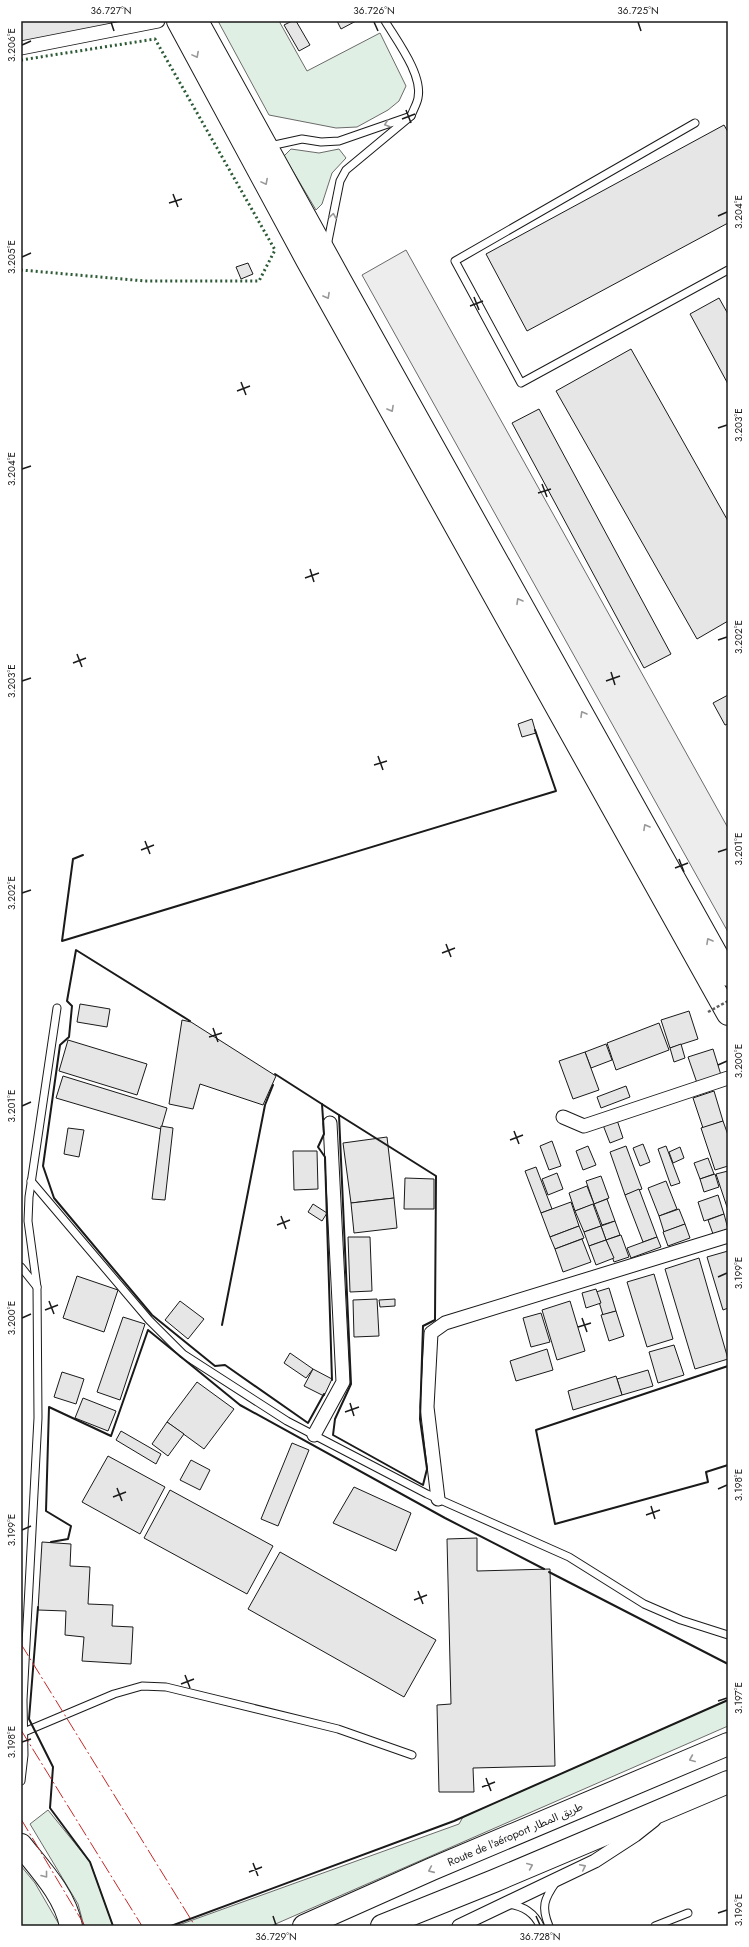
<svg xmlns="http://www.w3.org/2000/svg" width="749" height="1947" font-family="Jost,'Noto Sans Arabic',sans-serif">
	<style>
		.green { fill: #e0efe3; stroke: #6a6a6a }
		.parking { fill: #ededed; stroke: #6a6a6a }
		.building { fill: #e6e6e6; stroke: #1a1a1a }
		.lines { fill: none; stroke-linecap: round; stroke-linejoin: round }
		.lane-casing { stroke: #1a1a1a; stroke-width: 9 }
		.street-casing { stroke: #1a1a1a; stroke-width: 15 }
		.highway-casing { stroke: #1a1a1a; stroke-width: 24 }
		.lane { stroke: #fff; stroke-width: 7 }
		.street { stroke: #fff; stroke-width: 13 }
		.highway { stroke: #fff; stroke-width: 22 }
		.path-bridge { stroke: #5f5f5f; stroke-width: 2.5; stroke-dasharray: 3 2; stroke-linecap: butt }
		.hedge { stroke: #2b5a34; stroke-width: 3; stroke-dasharray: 2 3; stroke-linecap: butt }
		.wall { stroke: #1a1a1a; stroke-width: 2 }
		.power { stroke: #c62828; stroke-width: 1; stroke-dasharray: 14 3 2 3; stroke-linecap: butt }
		.oneway { stroke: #989898 }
		.ticks { fill: none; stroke: #1a1a1a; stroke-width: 1.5 }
		.labels { text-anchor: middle; stroke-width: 3; stroke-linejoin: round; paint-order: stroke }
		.street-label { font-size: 11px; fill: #1a1a1a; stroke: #fff }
		.neatline { fill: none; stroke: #1a1a1a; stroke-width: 1.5 }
		.ticks-label { font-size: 10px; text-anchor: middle; fill: #1a1a1a }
	</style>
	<rect width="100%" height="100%" fill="#fff"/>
	<g class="green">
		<polygon points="218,21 279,21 307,71 380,33 406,86 399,101 388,110 357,127 336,128 269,115"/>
		<polygon points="291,149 319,153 339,149 346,158 332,173 322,204 316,210 284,156"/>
		<polygon points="728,1700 728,1726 271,1926 176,1926 459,1824 463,1817"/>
		<polygon points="48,1810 90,1862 113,1926 84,1926 78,1904 30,1824"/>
		<polygon points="21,1866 35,1883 60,1926 21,1926"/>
	</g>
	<polygon class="parking" points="406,250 728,828 728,932 362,275"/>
	<g class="building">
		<polygon points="21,21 123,21 21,45"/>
		<polygon points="292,21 296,21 310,45 299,51 284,25"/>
		<polygon points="337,21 356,21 341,29"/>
		<polygon points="724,125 728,132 728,223 527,331 486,254"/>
		<polygon points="248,263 253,274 241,279 236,267"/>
		<polygon points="719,298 728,314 728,384 690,314"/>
		<polygon points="631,349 728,521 728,621 697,639 556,391"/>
		<polygon points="539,409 671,654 644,668 512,423"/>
		<polygon points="728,695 728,724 725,725 713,703"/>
		<polygon points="532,719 536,733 522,737 518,724"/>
		<polygon points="80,1004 110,1009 107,1027 77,1022"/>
		<polygon points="689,1011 698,1039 670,1048 661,1020"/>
		<polygon points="182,1020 191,1022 276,1076 263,1105 200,1084 193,1109 169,1104"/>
		<polygon points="659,1023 669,1050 616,1070 607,1043"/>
		<polygon points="68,1040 147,1064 137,1095 59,1071"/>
		<polygon points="606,1044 612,1060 591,1068 585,1052"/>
		<polygon points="681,1044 685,1058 674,1062 670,1048"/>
		<polygon points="713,1049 721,1075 697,1083 688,1057"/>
		<polygon points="585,1052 599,1090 573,1099 559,1061"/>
		<polygon points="63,1076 167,1108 161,1129 56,1098"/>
		<polygon points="626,1086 630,1097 601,1108 597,1097"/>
		<polygon points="714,1091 723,1121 703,1128 693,1098"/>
		<polygon points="617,1120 623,1138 610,1143 603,1125"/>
		<polygon points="723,1121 728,1135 728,1166 715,1170 701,1128"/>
		<polygon points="161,1126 173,1128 165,1200 152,1199"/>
		<polygon points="68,1128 84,1130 79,1157 64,1154"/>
		<polygon points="387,1137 394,1198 351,1203 343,1143"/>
		<polygon points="552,1141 561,1166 549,1170 540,1146"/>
		<polygon points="643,1144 650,1162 640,1166 633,1148"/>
		<polygon points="588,1146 596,1165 583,1170 576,1151"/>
		<polygon points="626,1146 642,1189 625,1195 610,1152"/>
		<polygon points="666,1146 680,1183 671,1186 658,1149"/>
		<polygon points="680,1147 684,1158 673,1163 669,1152"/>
		<polygon points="293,1151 317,1151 318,1189 294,1190"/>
		<polygon points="708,1158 714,1174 700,1179 694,1163"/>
		<polygon points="536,1167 552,1209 541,1213 525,1171"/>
		<polygon points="728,1171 728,1210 716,1174"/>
		<polygon points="557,1173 563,1189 548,1195 542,1179"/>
		<polygon points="715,1174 719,1187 704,1192 700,1179"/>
		<polygon points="601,1176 609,1198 594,1204 586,1181"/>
		<polygon points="405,1178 434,1179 434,1209 404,1209"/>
		<polygon points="666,1181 677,1209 659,1216 648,1188"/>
		<polygon points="587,1186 594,1204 575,1211 569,1193"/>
		<polygon points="639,1189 657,1237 643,1242 625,1195"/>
		<polygon points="718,1195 724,1214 704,1221 698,1202"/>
		<polygon points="394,1198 397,1228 354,1233 351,1203"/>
		<polygon points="607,1199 615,1221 602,1225 594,1204"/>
		<polygon points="571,1202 579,1226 550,1237 541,1213"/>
		<polygon points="313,1204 327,1213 322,1221 308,1212"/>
		<polygon points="593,1204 601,1226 584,1232 575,1211"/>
		<polygon points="679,1209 685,1224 664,1232 659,1216"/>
		<polygon points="724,1214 728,1229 713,1234 708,1220"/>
		<polygon points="615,1221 620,1235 606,1240 601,1226"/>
		<polygon points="685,1224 690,1238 668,1246 663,1232"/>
		<polygon points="579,1226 584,1238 555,1249 550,1237"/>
		<polygon points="601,1226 606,1240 589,1246 584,1232"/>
		<polygon points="621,1235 629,1257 614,1262 606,1240"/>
		<polygon points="348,1237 370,1237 372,1291 350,1292"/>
		<polygon points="657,1237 661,1247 631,1258 627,1248"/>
		<polygon points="582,1239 591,1262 563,1272 555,1249"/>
		<polygon points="606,1240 614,1258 596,1265 589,1246"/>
		<polygon points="728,1251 728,1308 723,1310 707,1257"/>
		<polygon points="699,1258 728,1359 695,1369 665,1269"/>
		<polygon points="654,1274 673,1339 647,1347 627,1282"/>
		<polygon points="77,1276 118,1290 104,1332 63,1318"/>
		<polygon points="609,1288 616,1311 603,1315 596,1292"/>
		<polygon points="596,1289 601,1303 586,1308 582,1293"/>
		<polygon points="377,1299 379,1336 354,1337 353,1300"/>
		<polygon points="395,1299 395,1306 380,1307 379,1300"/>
		<polygon points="180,1301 204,1319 188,1339 165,1320"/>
		<polygon points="570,1301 585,1351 557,1360 542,1310"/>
		<polygon points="616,1311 624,1336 609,1341 601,1315"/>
		<polygon points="541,1313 550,1342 531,1347 523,1318"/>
		<polygon points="123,1317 145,1324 120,1400 97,1392"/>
		<polygon points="674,1345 684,1375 658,1383 649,1352"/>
		<polygon points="547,1349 553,1370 516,1381 510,1361"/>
		<polygon points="290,1353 313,1369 306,1378 284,1363"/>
		<polygon points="313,1369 332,1379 324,1396 304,1386"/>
		<polygon points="648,1370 653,1386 622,1395 617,1379"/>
		<polygon points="62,1372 84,1379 76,1404 54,1397"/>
		<polygon points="616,1376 622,1395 573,1410 568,1391"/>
		<polygon points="197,1382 234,1409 204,1449 167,1422"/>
		<polygon points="83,1398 116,1411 108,1431 75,1418"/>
		<polygon points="167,1422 184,1434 168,1456 152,1444"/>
		<polygon points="121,1431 161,1454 156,1464 116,1440"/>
		<polygon points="292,1443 309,1450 278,1526 261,1519"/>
		<polygon points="108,1456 165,1487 140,1534 82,1502"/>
		<polygon points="191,1460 210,1470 200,1490 180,1480"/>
		<polygon points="354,1487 411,1513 396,1551 333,1523"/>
		<polygon points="170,1490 273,1546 247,1594 144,1538"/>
		<polygon points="477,1538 477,1571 550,1569 555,1766 473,1768 474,1792 439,1792 437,1705 451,1704 447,1539"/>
		<polygon points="42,1542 71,1544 70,1566 90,1567 88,1604 113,1605 112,1626 133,1627 131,1664 82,1661 84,1637 65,1635 66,1611 38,1610"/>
		<polygon points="280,1552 436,1640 404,1697 248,1609"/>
	</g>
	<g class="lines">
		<g class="lane-casing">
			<g id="lane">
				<path d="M385 21C397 41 423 75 418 98 417 104 413 110 411 116"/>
				<polyline points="695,123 455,261 521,383 728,270"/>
				<polyline points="270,146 302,139 321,142 339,141 411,116 346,170 340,181 327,246"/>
				<polyline points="31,1181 149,1320 183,1354 287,1421 427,1494 569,1557 644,1604 681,1620 728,1635"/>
				<polyline points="21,1267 37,1287"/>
				<polyline points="24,1732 114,1694 142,1686 166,1687 338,1729 412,1755"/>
				<polyline points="21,1781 24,1755 23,1700 38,1418 37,1287 28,1221 29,1197 57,1008"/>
				<path d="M508 1904C523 1906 534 1912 540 1926"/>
				<path d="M549 1926C541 1907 544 1899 556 1882"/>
				<polyline points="655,1926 688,1913"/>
			</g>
		</g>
		<g class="street-casing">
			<g id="street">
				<polyline points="21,48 158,21"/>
				<polyline points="563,1117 584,1126 728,1078"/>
				<polyline points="314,1435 343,1382 330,1123"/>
				<polyline points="438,1499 427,1407 431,1333 445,1323 728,1236"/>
				<polyline points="459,1926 595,1861 635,1835 654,1820"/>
			</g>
		</g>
		<g class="highway-casing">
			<g id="highway">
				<polyline points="178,21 307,260 728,1014"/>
				<polyline points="197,21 340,280 728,975"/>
				<path d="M21 1845C40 1869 65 1895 71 1926"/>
				<polyline points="304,1926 432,1869 728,1744"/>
				<polyline points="382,1926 494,1881 728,1782"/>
			</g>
		</g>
		<use href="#lane" class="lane"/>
		<use href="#street" class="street"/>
		<use href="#highway" class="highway"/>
		<polyline class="path-bridge" points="708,1012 728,1001"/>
		<polyline class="hedge" points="21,60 155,39 275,250 259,281 145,281 21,270"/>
		<g class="wall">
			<polyline points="83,855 73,859 62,941 556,791 535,730"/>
			<polyline points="190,1021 76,950 67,1001 72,1006 69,1037 60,1045 43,1166 54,1198 152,1315 215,1366 225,1365 308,1423 324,1394"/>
			<polyline points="275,1074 339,1115"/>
			<polyline points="322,1104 324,1134 318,1147 325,1157 332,1380"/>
			<polygon points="339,1115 436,1176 435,1320 423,1326 420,1419 427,1469 423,1485 333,1435 335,1419 351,1384"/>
			<polyline points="222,1325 265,1105 273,1085"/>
			<polyline points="728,1366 536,1430 555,1524 708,1482 706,1472 728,1465"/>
			<polyline points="51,1542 68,1539 71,1526 46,1511 49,1407 111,1436 148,1330 240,1405 445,1518 544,1569"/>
			<polyline points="549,1572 728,1664"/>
			<polyline points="38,1607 29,1719 53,1767 50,1808 90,1862 113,1926"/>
			<polyline points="171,1926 454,1821 728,1700"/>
		</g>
		<g class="power">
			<polyline points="21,1644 195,1926"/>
			<polyline points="21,1730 142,1926"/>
			<polyline points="21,1819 85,1926"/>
		</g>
	</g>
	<defs><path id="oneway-chevron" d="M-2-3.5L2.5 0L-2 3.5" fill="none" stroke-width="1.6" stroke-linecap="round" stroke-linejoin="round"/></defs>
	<g class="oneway">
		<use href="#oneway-chevron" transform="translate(196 55) rotate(62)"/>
		<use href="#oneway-chevron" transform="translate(387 124) rotate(161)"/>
		<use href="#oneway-chevron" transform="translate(265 182) rotate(62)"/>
		<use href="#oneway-chevron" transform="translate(333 216) rotate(-81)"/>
		<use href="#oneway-chevron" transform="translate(327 296) rotate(61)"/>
		<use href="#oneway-chevron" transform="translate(391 409) rotate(61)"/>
		<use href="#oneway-chevron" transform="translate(519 601) rotate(-120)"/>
		<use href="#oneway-chevron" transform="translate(583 714) rotate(-120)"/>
		<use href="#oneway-chevron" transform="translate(646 827) rotate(-119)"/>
		<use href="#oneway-chevron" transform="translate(709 941) rotate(-119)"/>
		<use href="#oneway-chevron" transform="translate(692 1759) rotate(157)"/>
		<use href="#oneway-chevron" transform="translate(530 1866) rotate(-23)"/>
		<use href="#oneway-chevron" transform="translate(583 1867) rotate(-26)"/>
		<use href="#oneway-chevron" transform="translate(431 1870) rotate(156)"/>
		<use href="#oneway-chevron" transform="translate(45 1875) rotate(52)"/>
	</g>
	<path class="ticks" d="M111 22 114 31M374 22 378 31M638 22 641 31M22 45 31 41M406 110 411 123M402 119 415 114M173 194 178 207M169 203 182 199M718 216 727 212M22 257 31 253M474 297 479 310M470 306 483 301M241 382 246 395M237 391 250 386M718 428 727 425M22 469 31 466M542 484 547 497M538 493 551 489M310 569 314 582M305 578 319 573M718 640 727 637M77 654 82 667M73 663 86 658M611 672 615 685M22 681 31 678M606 681 620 676M378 756 383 770M374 765 387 761M145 841 150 854M141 850 154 845M718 852 727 849M679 859 684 872M675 868 688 863M22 893 31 890M446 944 451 957M442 953 455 948M213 1028 218 1042M209 1037 222 1033M718 1065 727 1061M22 1106 31 1102M514 1131 519 1144M510 1140 523 1135M281 1216 286 1229M277 1225 290 1220M718 1277 727 1273M49 1301 54 1314M45 1310 58 1305M22 1318 31 1314M582 1318 587 1332M578 1327 591 1323M350 1403 354 1416M345 1412 359 1407M117 1488 122 1501M718 1489 727 1485M113 1497 126 1492M651 1506 655 1519M646 1515 660 1510M22 1530 31 1526M418 1591 423 1604M414 1600 427 1595M185 1675 190 1688M181 1684 194 1679M718 1701 727 1698M22 1742 31 1739M486 1778 491 1791M482 1787 495 1782M253 1863 258 1876M249 1872 262 1867M718 1913 727 1910M273 1916 276 1925M536 1916 540 1925"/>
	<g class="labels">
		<g class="street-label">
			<text transform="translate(515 1834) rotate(-23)" y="4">Route de l'aéroport طريق المطار</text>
		</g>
	</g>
	<rect width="749" height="1947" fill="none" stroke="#ffffff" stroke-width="44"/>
	<rect x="22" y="22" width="705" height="1903" class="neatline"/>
	<g class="ticks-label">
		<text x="111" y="14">36.727°N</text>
		<text x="374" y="14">36.726°N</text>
		<text x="638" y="14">36.725°N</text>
		<text transform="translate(11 45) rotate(-90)" y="4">3.206°E</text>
		<text transform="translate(738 212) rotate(-90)" y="4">3.204°E</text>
		<text transform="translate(11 257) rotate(-90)" y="4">3.205°E</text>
		<text transform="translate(738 425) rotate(-90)" y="4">3.203°E</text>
		<text transform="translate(11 469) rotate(-90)" y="4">3.204°E</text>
		<text transform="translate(738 637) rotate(-90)" y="4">3.202°E</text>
		<text transform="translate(11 681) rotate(-90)" y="4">3.203°E</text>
		<text transform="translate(738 849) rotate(-90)" y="4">3.201°E</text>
		<text transform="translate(11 893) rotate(-90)" y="4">3.202°E</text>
		<text transform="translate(738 1061) rotate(-90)" y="4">3.200°E</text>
		<text transform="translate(11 1106) rotate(-90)" y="4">3.201°E</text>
		<text transform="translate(738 1273) rotate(-90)" y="4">3.199°E</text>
		<text transform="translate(11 1318) rotate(-90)" y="4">3.200°E</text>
		<text transform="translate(738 1485) rotate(-90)" y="4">3.198°E</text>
		<text transform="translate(11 1530) rotate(-90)" y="4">3.199°E</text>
		<text transform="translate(738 1698) rotate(-90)" y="4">3.197°E</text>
		<text transform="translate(11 1742) rotate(-90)" y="4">3.198°E</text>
		<text transform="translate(738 1910) rotate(-90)" y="4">3.196°E</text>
		<text x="276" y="1940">36.729°N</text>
		<text x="540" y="1940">36.728°N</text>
	</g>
</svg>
